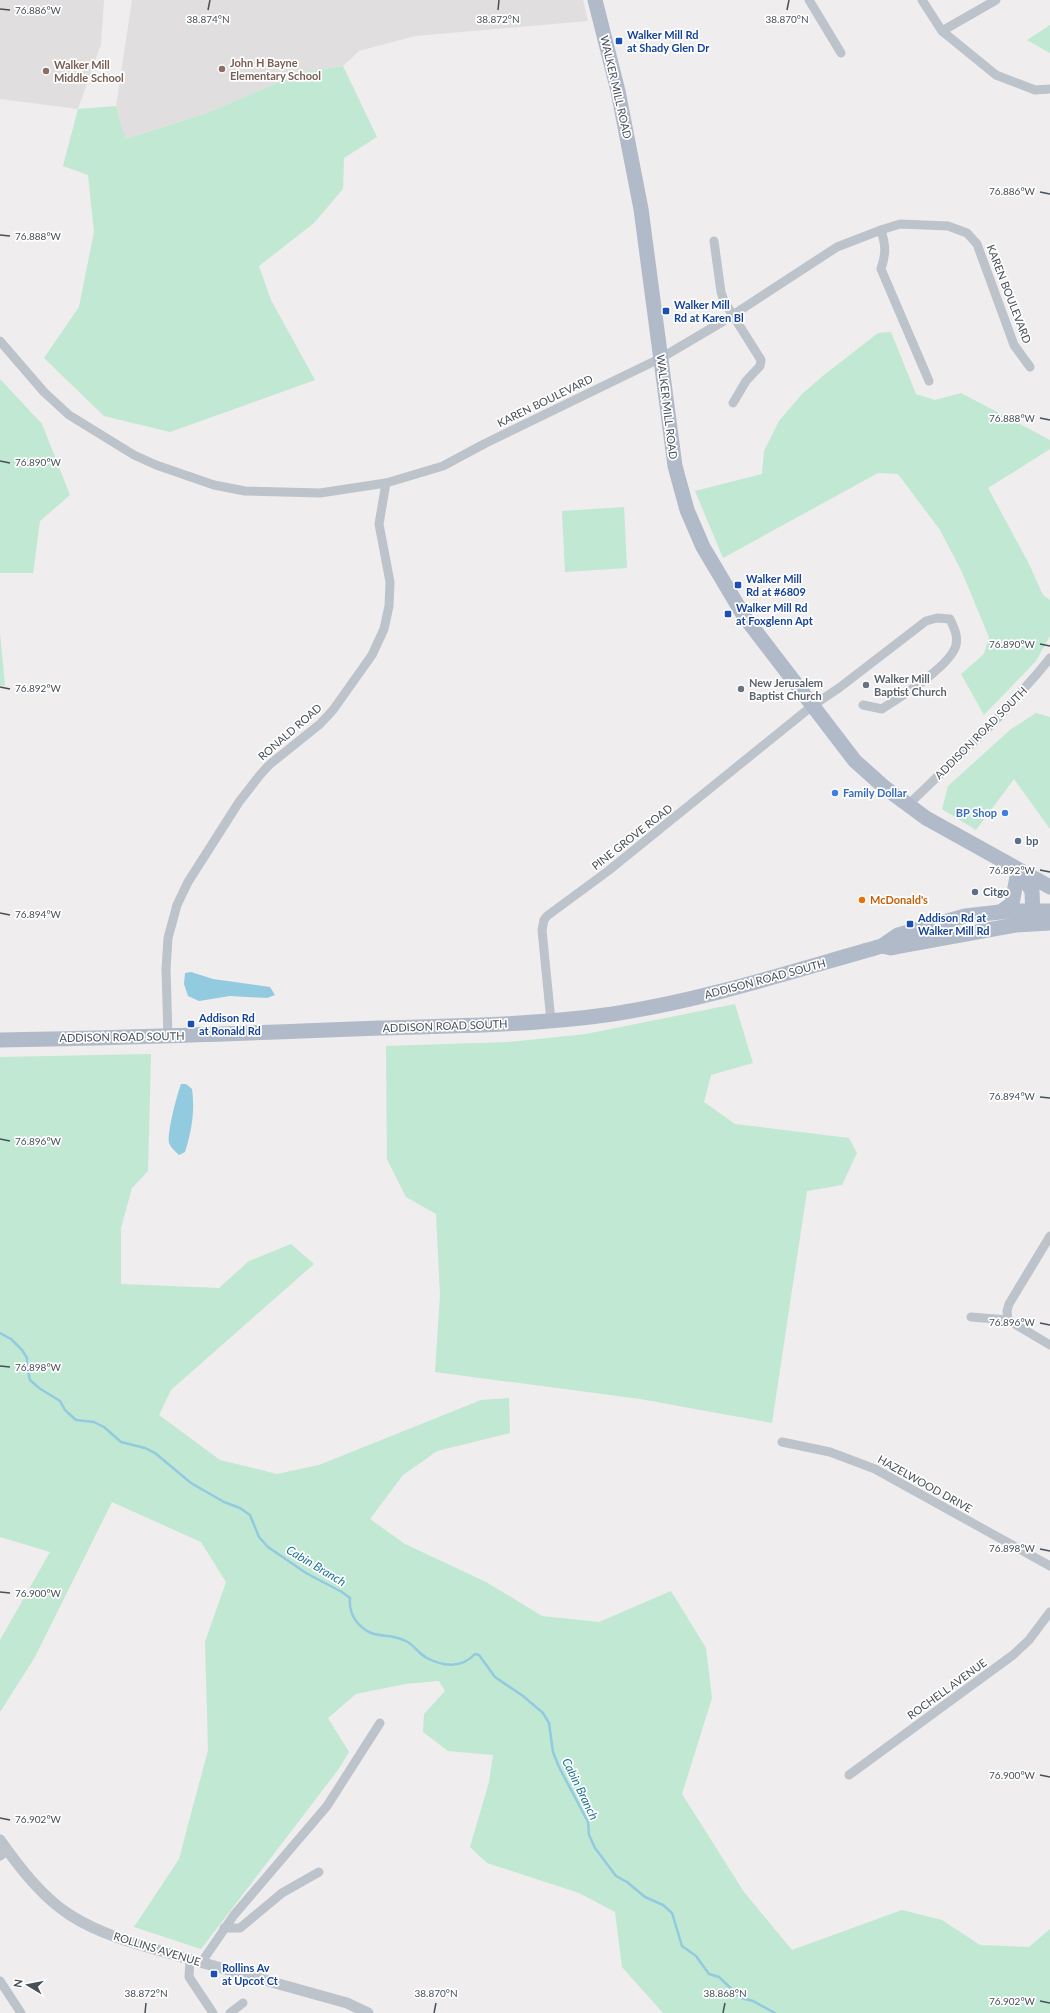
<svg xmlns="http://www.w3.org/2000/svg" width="1050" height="2013" font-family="Lato,sans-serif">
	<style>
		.education { fill: #e0dede }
		.green { fill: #c0e8d3 }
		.water { fill: #92cae0 }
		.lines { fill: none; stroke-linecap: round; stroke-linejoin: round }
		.stream { stroke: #92cae0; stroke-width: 2.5 }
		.minor { stroke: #bdc3ca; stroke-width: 9 }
		.tertiary { stroke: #bdc3ca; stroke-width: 11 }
		.primary { stroke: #b0bac9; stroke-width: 15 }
		.ticks { fill: none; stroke: #474f58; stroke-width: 1.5 }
		.transit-dot { fill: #1a4fb4; stroke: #fff; stroke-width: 1.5 }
		.education-dot { fill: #8d6e63; stroke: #fff; stroke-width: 1.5 }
		.worship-dot { fill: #6b7280; stroke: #fff; stroke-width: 1.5 }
		.shop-dot { fill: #3f7fe0; stroke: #fff; stroke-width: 1.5 }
		.service-dot { fill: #5c6f8a; stroke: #fff; stroke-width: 1.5 }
		.food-dot { fill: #e8710a; stroke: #fff; stroke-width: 1.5 }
		.labels { text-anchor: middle; stroke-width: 3.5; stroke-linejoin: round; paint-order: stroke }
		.transit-label { font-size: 11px; font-weight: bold; fill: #164399; stroke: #fff; text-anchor: start }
		.education-label { font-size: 11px; font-weight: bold; fill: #785e54; stroke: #fff; text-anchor: start }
		.street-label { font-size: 11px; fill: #474f58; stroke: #fff }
		.worship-label { font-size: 11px; font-weight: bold; fill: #5b616d; stroke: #fff; text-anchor: start }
		.shop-label { font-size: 11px; font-weight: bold; fill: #366cbe; stroke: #fff; text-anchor: start }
		.service-label { font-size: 11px; font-weight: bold; fill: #4e5e75; stroke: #fff; text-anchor: start }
		.food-label { font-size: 11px; font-weight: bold; fill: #c56008; stroke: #fff; text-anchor: start }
		.water-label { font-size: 12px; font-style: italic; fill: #1d7395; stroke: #fff }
		.ticks-label { font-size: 10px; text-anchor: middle; fill: #474f58; stroke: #fff; stroke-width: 3.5; stroke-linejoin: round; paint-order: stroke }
	</style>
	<rect width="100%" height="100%" fill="#efeded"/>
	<g class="education">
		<polygon points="0,0 104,0 101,44 78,109 0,99"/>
		<polygon points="132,0 583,0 588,21 415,36 359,51 343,66 303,72 207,113 124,139 116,106"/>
	</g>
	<g class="green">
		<polygon points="1050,25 1050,53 1027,40"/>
		<polygon points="343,66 377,137 344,158 343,189 314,223 259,266 271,300 315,380 170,432 104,416 44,358 79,307 94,232 88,175 63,166 78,109 116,106 125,139 207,113 303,72"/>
		<polygon points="891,332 916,394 935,400 961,393 1050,440 1050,449 988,488 1028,562 1043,595 1050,600 1050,636 1036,661 984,715 961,674 984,654 989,637 961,570 940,530 898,474 878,473 723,558 695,491 762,474 764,451 779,421 802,394 824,375 878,333"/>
		<polygon points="0,379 42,424 70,495 40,521 33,573 0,573"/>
		<polygon points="624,507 627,568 565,572 562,511"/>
		<polygon points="0,633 5,686 0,685"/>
		<polygon points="1036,713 1050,717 1050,829 1014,779 976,830 942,809 948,786 1010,730"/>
		<polygon points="735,1004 753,1063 711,1075 704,1102 735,1124 849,1138 857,1153 842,1185 807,1191 772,1423 640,1399 435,1372 440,1295 436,1214 406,1197 387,1159 386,1046 509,1042 586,1034"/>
		<polygon points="151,1054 148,1171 132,1188 121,1228 121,1284 219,1288 249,1261 291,1244 314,1264 171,1390 159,1415 220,1460 277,1474 319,1465 481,1400 509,1398 510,1433 437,1451 403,1475 370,1519 405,1544 486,1582 542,1616 599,1622 671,1591 706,1648 712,1698 682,1794 744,1892 792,1950 902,1910 942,1920 980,1945 1029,1947 1050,1929 1050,2013 663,2013 622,1967 615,1912 579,1893 487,1863 470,1847 489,1782 493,1755 448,1751 423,1732 424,1714 445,1691 439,1681 405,1684 356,1694 328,1718 349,1752 338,1770 201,1949 134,1927 179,1859 208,1750 205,1642 226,1582 201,1542 112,1502 35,1657 0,1712 0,1640 50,1552 0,1537 0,1057"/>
	</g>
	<g class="water">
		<polygon points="191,972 213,979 270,987 275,995 267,998 230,996 199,1001 188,996 184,984 185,973"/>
		<path d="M181 1084H186L192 1089C195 1111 192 1130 185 1152L179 1155C175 1151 171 1148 169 1143 167 1132 177 1095 181 1084Z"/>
	</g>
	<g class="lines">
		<path class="stream" d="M0 1333 11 1339 22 1350 27 1358V1367L30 1380 39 1388 60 1401 65 1410 76 1420 94 1422 104 1427 121 1442 145 1448 155 1453 191 1483 224 1502 240 1508 250 1515 259 1537 268 1547 306 1573 342 1592 350 1598C349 1608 351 1614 356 1621 373 1642 386 1631 406 1641 414 1645 419 1654 427 1658 444 1667 462 1668 475 1654L479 1655 495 1677 523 1696 543 1713 549 1723 553 1752 559 1767 588 1822 589 1835 595 1848 616 1876 627 1882 645 1897 663 1905 672 1913 682 1946 696 1956 709 1974 719 1977 741 1998 753 2001 775 2013"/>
		<g class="minor">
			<polyline points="809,0 841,53"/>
			<polyline points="922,0 942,31 996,75 1035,90 1050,89"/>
			<polyline points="942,31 996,0"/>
			<path d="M881 230C886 246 886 254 881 269L929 381"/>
			<polyline points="714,241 721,292 724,301 761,360 760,366 746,381 733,403"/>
			<polyline points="0,341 44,392 69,415 134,455 156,465 214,485 245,491 320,493 386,483 443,466 484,444 661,358 722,322 837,247 881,230 900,224 948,226 967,233 977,244 1014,345 1030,367"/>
			<polyline points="908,805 993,723 1037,674 1050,658"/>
			<path d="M551 1021 542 930 544 920 547 916 608 871 812 706 839 688 926 621 937 618 950 619C954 628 958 635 956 645 951 666 900 697 882 709L863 705"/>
			<polyline points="168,1037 166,969 168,938 177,905 188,882 239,802 260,775 269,765 320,724 333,710 372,655 384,629 389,606 390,582 379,524 386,483"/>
			<polyline points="971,1317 1008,1320 1050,1345"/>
			<polyline points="1008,1320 1007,1311 1009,1304 1050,1236"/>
			<polyline points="782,1442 830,1452 875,1469 1050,1566"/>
			<polyline points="849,1775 1013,1655 1029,1640 1050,1612"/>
			<polyline points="0,1856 7,1851"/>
			<polyline points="224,1928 240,1928 282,1893 319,1872"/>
			<polyline points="190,1959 189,1977 213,2013"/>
			<polyline points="201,1963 234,1915 327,1806 380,1723"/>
			<polyline points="0,1981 21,2013"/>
			<polyline points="230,2013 243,2003"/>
		</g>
		<path class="tertiary" d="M0 1840C19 1867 42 1897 70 1915 106 1938 149 1947 189 1959 242 1974 294 1988 347 2003L368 2013"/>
		<g class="primary">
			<polyline points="595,0 618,91 641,209 675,466 687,510 703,547 744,616 855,761 884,787 926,818 1050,887"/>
			<polyline points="1020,872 1032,891 1033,918"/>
			<polyline points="1002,911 1012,904 1018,871"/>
			<polyline points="882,946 891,948 901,946 1015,925 1050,923"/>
			<path d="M0 1040C127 1038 254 1033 380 1028 458 1026 536 1025 613 1014 704 1000 793 971 882 946L898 935 965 916 1009 911H1050"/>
		</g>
	</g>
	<path class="ticks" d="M0 9 10 10M208 10 210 0M498 10 499 0M787 10 789 0M1040 192 1050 194M0 235 10 236M1040 418 1050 420M0 461 10 463M1040 644 1050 646M0 687 10 689M1040 870 1050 872M0 913 10 915M1040 1097 1050 1098M0 1139 10 1141M1040 1323 1050 1325M0 1366 10 1367M1040 1549 1050 1551M0 1592 10 1593M1040 1775 1050 1777M0 1818 10 1820M1040 2001 1050 2003M145 2013 146 2003M434 2013 436 2003M723 2013 725 2003"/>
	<g class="transit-dot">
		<rect x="615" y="37" width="8" height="8" rx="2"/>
		<rect x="662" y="307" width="8" height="8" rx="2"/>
		<rect x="734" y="581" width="8" height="8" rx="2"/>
		<rect x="724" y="610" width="8" height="8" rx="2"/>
		<rect x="906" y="920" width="8" height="8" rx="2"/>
		<rect x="187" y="1020" width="8" height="8" rx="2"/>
		<rect x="210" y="1970" width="8" height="8" rx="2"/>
	</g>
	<g class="education-dot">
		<circle cx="222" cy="69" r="4"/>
		<circle cx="46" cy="71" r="4"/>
	</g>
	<g class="worship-dot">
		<circle cx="866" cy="685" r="4"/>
		<circle cx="741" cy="689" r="4"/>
	</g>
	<g class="shop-dot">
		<circle cx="835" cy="793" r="4"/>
		<circle cx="1005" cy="813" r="4"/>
	</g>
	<g class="service-dot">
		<circle cx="1018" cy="841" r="4"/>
		<circle cx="975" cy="892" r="4"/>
	</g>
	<circle class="food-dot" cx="862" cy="900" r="4"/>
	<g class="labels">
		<g class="transit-label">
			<text x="627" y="39">Walker Mill Rd<tspan x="627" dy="13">at Shady Glen Dr</tspan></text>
			<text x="674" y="309">Walker Mill<tspan x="674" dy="13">Rd at Karen Bl</tspan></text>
			<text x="746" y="583">Walker Mill<tspan x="746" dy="13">Rd at #6809</tspan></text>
			<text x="736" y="612">Walker Mill Rd<tspan x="736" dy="13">at Foxglenn Apt</tspan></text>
			<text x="918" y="922">Addison Rd at<tspan x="918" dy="13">Walker Mill Rd</tspan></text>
			<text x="199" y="1022">Addison Rd<tspan x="199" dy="13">at Ronald Rd</tspan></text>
			<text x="222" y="1972">Rollins Av<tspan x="222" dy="13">at Upcot Ct</tspan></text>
		</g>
		<g class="education-label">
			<text x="230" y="67">John H Bayne<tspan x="230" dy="13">Elementary School</tspan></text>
			<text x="54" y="69">Walker Mill<tspan x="54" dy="13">Middle School</tspan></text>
		</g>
		<g class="street-label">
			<text transform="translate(616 87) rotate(77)" y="4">WALKER MILL ROAD</text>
			<text transform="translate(1009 294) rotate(69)" y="4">KAREN BOULEVARD</text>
			<text transform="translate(545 401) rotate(-26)" y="4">KAREN BOULEVARD</text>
			<text transform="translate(667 407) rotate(83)" y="4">WALKER MILL ROAD</text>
			<text transform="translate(290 732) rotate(-41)" y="4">RONALD ROAD</text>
			<text transform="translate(981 733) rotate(-45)" y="4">ADDISON ROAD SOUTH</text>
			<text transform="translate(632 837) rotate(-38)" y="4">PINE GROVE ROAD</text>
			<text transform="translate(765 979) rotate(-15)" y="4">ADDISON ROAD SOUTH</text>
			<text transform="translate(445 1026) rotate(-2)" y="4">ADDISON ROAD SOUTH</text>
			<text transform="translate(122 1037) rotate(-1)" y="4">ADDISON ROAD SOUTH</text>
			<text transform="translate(925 1484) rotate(29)" y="4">HAZELWOOD DRIVE</text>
			<text transform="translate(947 1689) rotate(-36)" y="4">ROCHELL AVENUE</text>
			<text transform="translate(157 1949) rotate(17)" y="4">ROLLINS AVENUE</text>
		</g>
		<g class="worship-label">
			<text x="874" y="683">Walker Mill<tspan x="874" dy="13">Baptist Church</tspan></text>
			<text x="749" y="687">New Jerusalem<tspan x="749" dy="13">Baptist Church</tspan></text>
		</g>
		<g class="shop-label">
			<text x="843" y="797">Family Dollar</text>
			<text x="997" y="817" text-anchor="end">BP Shop</text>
		</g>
		<g class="service-label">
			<text x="1026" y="845">bp</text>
			<text x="983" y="896">Citgo</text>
		</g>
		<g class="food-label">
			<text x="870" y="904">McDonald's</text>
		</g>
		<g class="water-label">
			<text transform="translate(316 1566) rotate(31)" y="4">Cabin Branch</text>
			<text transform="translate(580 1789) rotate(64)" y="4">Cabin Branch</text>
		</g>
	</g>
	<g class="ticks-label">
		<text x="38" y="14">76.886°W</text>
		<text x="208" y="23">38.874°N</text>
		<text x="498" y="23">38.872°N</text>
		<text x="787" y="23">38.870°N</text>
		<text x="1012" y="195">76.886°W</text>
		<text x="38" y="240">76.888°W</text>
		<text x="1012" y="422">76.888°W</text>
		<text x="38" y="466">76.890°W</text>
		<text x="1012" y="648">76.890°W</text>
		<text x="38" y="692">76.892°W</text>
		<text x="1012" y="874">76.892°W</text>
		<text x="38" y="918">76.894°W</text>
		<text x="1012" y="1100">76.894°W</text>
		<text x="38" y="1145">76.896°W</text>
		<text x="1012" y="1326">76.896°W</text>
		<text x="38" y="1371">76.898°W</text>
		<text x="1012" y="1552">76.898°W</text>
		<text x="38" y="1597">76.900°W</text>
		<text x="1012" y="1779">76.900°W</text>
		<text x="38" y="1823">76.902°W</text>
		<text x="146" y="1997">38.872°N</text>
		<text x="436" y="1997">38.870°N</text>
		<text x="725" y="1997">38.868°N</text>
		<text x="1012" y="2005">76.902°W</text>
	</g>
	<g transform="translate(28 1985) rotate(280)" stroke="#ffffff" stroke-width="3" paint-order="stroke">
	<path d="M0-3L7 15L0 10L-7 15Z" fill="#474f58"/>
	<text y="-6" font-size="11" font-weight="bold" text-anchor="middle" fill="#474f58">N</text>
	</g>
</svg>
